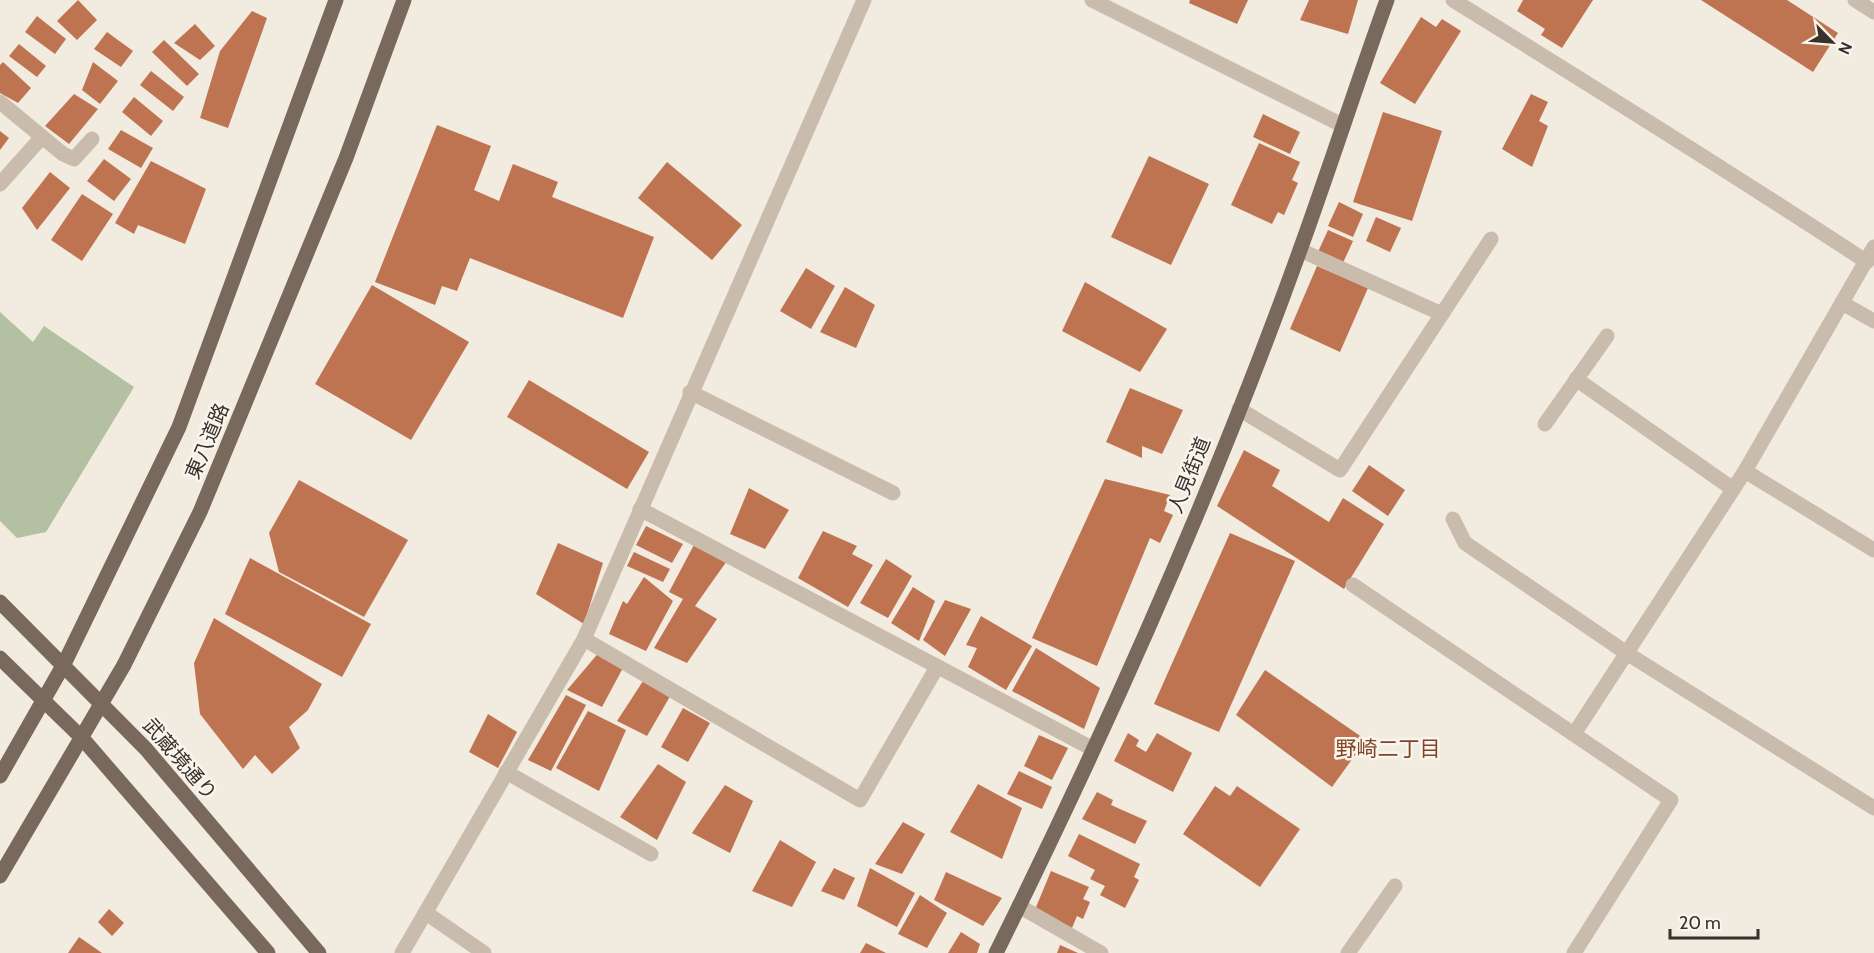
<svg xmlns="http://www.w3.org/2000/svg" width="1874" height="953" font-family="Cabin,'Noto Sans JP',sans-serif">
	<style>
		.green { fill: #b3c0a1 }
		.building { fill: #bf7451 }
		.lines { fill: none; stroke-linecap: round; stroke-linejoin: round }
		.minor { stroke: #cabcad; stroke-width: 15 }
		.major { stroke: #79695d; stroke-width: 15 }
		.labels { text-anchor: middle; stroke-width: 5; stroke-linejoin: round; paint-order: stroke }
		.street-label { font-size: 20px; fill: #38302b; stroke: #f9f5ed }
		.neighbourhood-label { font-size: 21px; fill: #834528; stroke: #f9f5ed }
	</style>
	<rect width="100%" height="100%" fill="#f2ebe0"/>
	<polygon class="green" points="0,312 33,342 44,326 134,387 46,532 17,538 0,521"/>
	<g class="building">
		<polygon points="78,0 97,20 77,40 57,21"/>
		<polygon points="1190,0 1248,0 1237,24 1189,3"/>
		<polygon points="1309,0 1358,0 1348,34 1300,20"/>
		<polygon points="1523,0 1593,0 1562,48 1541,35 1545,29 1517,11"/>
		<polygon points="1701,0 1787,0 1838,33 1813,72"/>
		<polygon points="252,11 267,18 228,128 200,118 220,51"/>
		<polygon points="37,16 66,39 55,54 25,32"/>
		<polygon points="1421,17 1436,27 1442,19 1461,31 1415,104 1380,83"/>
		<polygon points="195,24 215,46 200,60 174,43"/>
		<polygon points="107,32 133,51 121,67 94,49"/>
		<polygon points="164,40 199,74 187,86 152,52"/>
		<polygon points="19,44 46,66 37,77 9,56"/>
		<polygon points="3,62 31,88 18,103 0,93 0,65"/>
		<polygon points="93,62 118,81 100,104 82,90"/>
		<polygon points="151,71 184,97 173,111 140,85"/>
		<polygon points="74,94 98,109 69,144 45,126"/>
		<polygon points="1531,94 1548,102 1539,121 1548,126 1532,167 1502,149"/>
		<polygon points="134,97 163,121 151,136 122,112"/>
		<polygon points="1383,112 1442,131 1412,221 1353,202"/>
		<polygon points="1263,114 1300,132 1290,154 1253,137"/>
		<polygon points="437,125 491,146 474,190 499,201 513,164 558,182 552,197 654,237 623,318 470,258 457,291 442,286 435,305 375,282"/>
		<polygon points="121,130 153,148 141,168 108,149"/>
		<polygon points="0,131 9,138 0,150"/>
		<polygon points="1259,143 1300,162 1292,180 1298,183 1284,215 1278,212 1272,224 1231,205"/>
		<polygon points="1149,156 1209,184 1171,265 1111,237"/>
		<polygon points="104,159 131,179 114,201 87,181"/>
		<polygon points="151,161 206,189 185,244 138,225 134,234 115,223"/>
		<polygon points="667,162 742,225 712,260 638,198"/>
		<polygon points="50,172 70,188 37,230 22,208"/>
		<polygon points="82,194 113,214 82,261 51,240"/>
		<polygon points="1339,202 1363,214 1353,237 1328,226"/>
		<polygon points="1376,217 1401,228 1390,252 1366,241"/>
		<polygon points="1328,230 1353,241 1342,265 1317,254"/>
		<polygon points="1317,266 1368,288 1340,352 1290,329"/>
		<polygon points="806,268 835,286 811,329 780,311"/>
		<polygon points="1085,282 1167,329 1140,372 1062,331"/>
		<polygon points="372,285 469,342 411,440 315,384"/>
		<polygon points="845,287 875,305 856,348 820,332"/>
		<polygon points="529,380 649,452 627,489 507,417"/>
		<polygon points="1130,388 1183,410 1162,454 1142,446 1142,458 1106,442"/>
		<polygon points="1244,450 1280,470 1272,486 1329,522 1343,498 1384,524 1344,589 1217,506"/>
		<polygon points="1369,465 1405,490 1388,516 1352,491"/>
		<polygon points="1105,479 1170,495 1164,511 1173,515 1160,543 1150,538 1097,666 1032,638"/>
		<polygon points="299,480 408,540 364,617 279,572 269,533"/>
		<polygon points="749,488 789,510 765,549 730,534"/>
		<polygon points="646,526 683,544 672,563 636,545"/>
		<polygon points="823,531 857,546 852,554 873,565 848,607 798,578"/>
		<polygon points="1230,533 1295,561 1219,732 1154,704"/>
		<polygon points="696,541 729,558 695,606 717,619 687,663 654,648 683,599 669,592"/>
		<polygon points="558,543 603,563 584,624 536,594"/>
		<polygon points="634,552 670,569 663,582 627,566"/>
		<polygon points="250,558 371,624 342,677 225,614"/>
		<polygon points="886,559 912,576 888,618 860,603"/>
		<polygon points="644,577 673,601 646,651 609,634 623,601 627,604"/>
		<polygon points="913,587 935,601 919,641 891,623"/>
		<polygon points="945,600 971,609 945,656 923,640"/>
		<polygon points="981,616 1032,646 1006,690 968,667 977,648 966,645"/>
		<polygon points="214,618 322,684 308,710 289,727 300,748 272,774 255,755 243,769 200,714 194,663"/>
		<polygon points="1036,648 1100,688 1084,729 1012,691"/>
		<polygon points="601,650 625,664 602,707 567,690"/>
		<polygon points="1265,670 1366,740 1332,787 1236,715"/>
		<polygon points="645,678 672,693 647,736 617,721"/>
		<polygon points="566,695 586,705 551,771 528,760"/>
		<polygon points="683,708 710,723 688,762 661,747"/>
		<polygon points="588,711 626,730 599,791 556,768"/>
		<polygon points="488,714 517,732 498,768 469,752"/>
		<polygon points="1128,733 1139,740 1136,746 1146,752 1157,733 1192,753 1173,792 1114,761"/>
		<polygon points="1039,735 1068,748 1052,780 1024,766"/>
		<polygon points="658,764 686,782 657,840 620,817"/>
		<polygon points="1019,771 1052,787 1042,809 1007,794"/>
		<polygon points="978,784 1022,808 1002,859 950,832"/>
		<polygon points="725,785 753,801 730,853 692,833"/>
		<polygon points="1215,786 1230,796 1237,786 1300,829 1260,887 1183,834"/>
		<polygon points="1097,792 1113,800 1111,805 1147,821 1135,844 1082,819"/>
		<polygon points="903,822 925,834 902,874 875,864"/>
		<polygon points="1079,834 1140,864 1134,877 1139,880 1125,908 1100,895 1105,886 1090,879 1095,870 1068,856"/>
		<polygon points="780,840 816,862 792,907 752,891"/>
		<polygon points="834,868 855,878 844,900 821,891"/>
		<polygon points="870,868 915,893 897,927 857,906"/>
		<polygon points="1051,871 1089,887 1083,899 1090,902 1083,919 1077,916 1072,928 1034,912"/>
		<polygon points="946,872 1002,898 983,926 934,900"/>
		<polygon points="920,895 947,913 927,948 898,934"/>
		<polygon points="109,909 124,923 112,936 98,922"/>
		<polygon points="961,932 980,944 977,953 948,953"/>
		<polygon points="79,937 102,953 68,953"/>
		<polygon points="866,943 886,953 860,953"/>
		<polygon points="1060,945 1078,953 1057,953"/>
	</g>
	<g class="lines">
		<g class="minor">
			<polyline points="1092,0 1342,125"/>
			<path d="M1453 0C1592 86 1730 172 1867 262"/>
			<polyline points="1855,0 1874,12"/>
			<polyline points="0,102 63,154 74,159 92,139"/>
			<polyline points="0,184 42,137"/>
			<polyline points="1300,250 1442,314"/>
			<polyline points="1842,303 1874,321"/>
			<polyline points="1576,379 1733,489"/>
			<polyline points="690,392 893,493"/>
			<polyline points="1239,409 1340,470 1491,239"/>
			<polyline points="1545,424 1607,336"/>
			<polyline points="1745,471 1874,550"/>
			<polyline points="640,509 1093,749"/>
			<polyline points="1453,519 1465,543 1628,654 1874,808"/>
			<polyline points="1353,585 1671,800 1574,953"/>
			<polyline points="584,639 860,800 937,667"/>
			<polyline points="1574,734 1745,471 1874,247"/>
			<polyline points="506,772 651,854"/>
			<polyline points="1019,906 1101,953"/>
			<polyline points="426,913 484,953"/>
			<polyline points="402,953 584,639 864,0"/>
			<polyline points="1348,953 1395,886"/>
		</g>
		<g class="major">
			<polyline points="0,602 146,749 319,953"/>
			<polyline points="0,658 82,738 268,953"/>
			<polyline points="0,776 64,664 179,427 336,0"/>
			<polyline points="0,876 124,665 200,512 346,158 404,0"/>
			<path d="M996 953C1109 725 1214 489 1300 250 1330 167 1357 83 1387 0"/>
		</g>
	</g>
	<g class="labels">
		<g class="street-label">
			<text transform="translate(207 441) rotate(-67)" y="7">東八道路</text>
			<text transform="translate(1189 475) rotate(-68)" y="7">人見街道</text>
			<text transform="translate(180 759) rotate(49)" y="7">武蔵境通り</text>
		</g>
		<g class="neighbourhood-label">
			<text x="1388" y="756">野崎二丁目</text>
		</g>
	</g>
	<g transform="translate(1832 42) rotate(115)" stroke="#f9f5ed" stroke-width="4.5" paint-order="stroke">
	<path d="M0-4.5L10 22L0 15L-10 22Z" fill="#38302b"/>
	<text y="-9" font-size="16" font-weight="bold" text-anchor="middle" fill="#38302b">N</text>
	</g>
	<path d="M1670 929v9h88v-9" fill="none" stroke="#38302b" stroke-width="3"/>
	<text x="1679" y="929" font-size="18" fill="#38302b" stroke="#f9f5ed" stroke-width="4.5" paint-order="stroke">20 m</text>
</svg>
